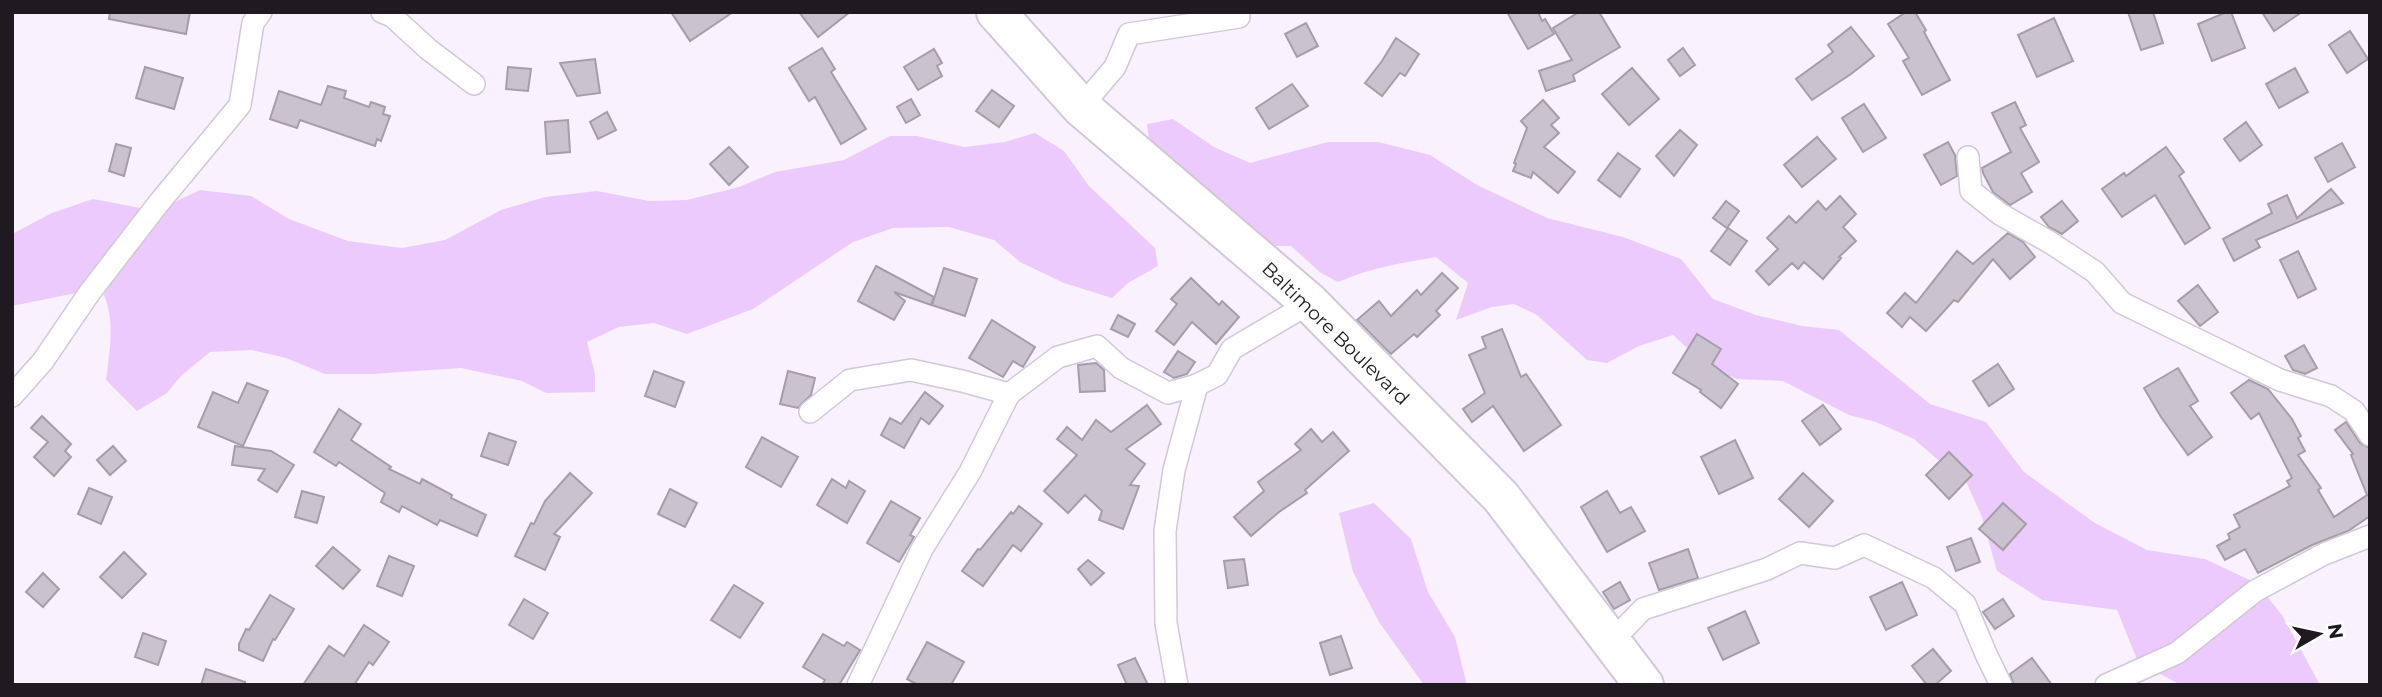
<svg xmlns="http://www.w3.org/2000/svg" width="2382" height="697" font-family="Montserrat,sans-serif">
	<style>
		.green { fill: #eccafd }
		.building { fill: #cbc2d0; stroke: #a69dab; stroke-width: 2 }
		.lines { fill: none; stroke-linecap: round; stroke-linejoin: round }
		.street-casing { stroke: #d2c8d7; stroke-width: 24 }
		.highway-casing { stroke: #d2c8d7; stroke-width: 42 }
		.street { stroke: #fff; stroke-width: 21 }
		.highway { stroke: #fff; stroke-width: 38 }
		.labels { text-anchor: middle; stroke-width: 6; stroke-linejoin: round; paint-order: stroke }
		.street-label { font-size: 19px; fill: #1e1a20; stroke: #fff }
	</style>
	<rect width="100%" height="100%" fill="#f9f1fd"/>
	<g class="green">
		<path d="M1173 119 1214 147 1250 163 1328 142H1378L1430 155 1477 185 1547 218 1623 237 1681 259 1713 299 1756 315 1802 326 1839 330 1930 404 1986 422 2024 472 2095 523 2147 550 2205 559 2256 583 2282 615 2320 685H2185L2177 683 2138 662 2117 610 2042 600 1997 571 1982 517 1964 477 1937 459 1914 439 1876 422 1849 415 1783 381 1737 379 1709 368 1673 335 1639 346 1607 363 1587 360 1537 315 1514 304 1492 307 1456 320 1468 283 1436 257C1402 263 1370 268 1338 282L1321 273 1291 246H1270L1153 175 1147 124Z"/>
		<path d="M1035 133 1064 151 1089 186 1155 248 1158 266 1128 283 1112 298 1064 283 1020 262 994 240 949 227 893 228 853 242 753 309 687 334 654 323 619 327 587 342 595 374V392L546 393 522 381 461 368 372 374H325L286 358 252 350 210 352 181 376 167 393 137 411 106 380C110 348 116 318 101 288L12 306V234L52 213 93 199 156 211 200 190 251 196 289 219 348 241 402 248 445 240 501 210 545 197 597 191 649 201 687 200 739 187 775 172 844 160 890 136H917L964 147 1005 142Z"/>
		<polygon points="1374,503 1411,539 1428,592 1455,637 1467,685 1424,685 1379,622 1353,572 1339,513"/>
	</g>
	<g class="building">
		<polygon points="110,12 190,12 186,34 109,19"/>
		<polygon points="671,12 733,12 690,41"/>
		<polygon points="799,12 850,12 818,37"/>
		<polygon points="1507,12 1538,12 1542,21 1545,19 1554,34 1528,49"/>
		<polygon points="1579,12 1599,12 1620,47 1573,75 1575,81 1546,91 1539,71 1572,60 1553,28"/>
		<polygon points="1906,12 1915,12 1926,30 1924,32 1950,80 1922,95 1903,61 1909,58 1888,24"/>
		<polygon points="2128,12 2153,12 2163,43 2141,50"/>
		<polygon points="2227,12 2231,12 2245,48 2212,61 2198,24"/>
		<polygon points="2262,12 2302,12 2274,31"/>
		<polygon points="2054,18 2073,61 2037,77 2018,35"/>
		<polygon points="1306,23 1318,46 1297,57 1285,34"/>
		<polygon points="1851,27 1874,56 1851,74 1812,100 1796,79 1833,52 1828,45"/>
		<polygon points="2350,31 2368,59 2347,73 2329,45"/>
		<polygon points="1396,38 1419,54 1405,76 1400,73 1382,96 1365,83 1382,61"/>
		<polygon points="822,48 835,69 831,72 866,129 841,144 815,97 809,101 789,68"/>
		<polygon points="1683,48 1695,65 1680,76 1668,60"/>
		<polygon points="934,49 942,63 937,66 942,76 918,90 904,67"/>
		<polygon points="595,59 600,93 577,96 560,63"/>
		<polygon points="145,67 183,78 174,109 136,98"/>
		<polygon points="508,67 531,69 528,91 506,89"/>
		<polygon points="1632,68 1659,99 1629,125 1602,94"/>
		<polygon points="2295,68 2308,92 2279,108 2266,84"/>
		<polygon points="1292,84 1308,106 1269,129 1256,108"/>
		<polygon points="328,86 346,91 344,98 369,107 371,102 385,107 383,114 390,116 381,141 377,139 375,146 300,120 297,128 270,119 279,91 321,105"/>
		<polygon points="992,90 1014,106 999,127 976,111"/>
		<polygon points="911,99 920,115 906,123 897,107"/>
		<polygon points="1543,100 1559,118 1551,125 1559,133 1544,147 1575,172 1558,193 1533,172 1531,178 1513,171 1516,164 1514,163 1527,128 1521,121"/>
		<polygon points="2015,102 2026,125 2020,128 2039,162 2021,173 2032,192 2010,205 1993,192 1983,173 1982,168 2011,152 1992,113"/>
		<polygon points="1864,104 1886,138 1863,152 1842,118"/>
		<polygon points="607,112 616,130 598,139 590,122"/>
		<polygon points="568,120 570,152 547,154 545,122"/>
		<polygon points="2246,122 2262,145 2240,161 2224,139"/>
		<polygon points="1680,130 1697,145 1674,176 1656,156"/>
		<polygon points="1817,137 1836,159 1802,187 1784,165"/>
		<polygon points="1948,142 1955,155 1957,176 1941,185 1924,155"/>
		<polygon points="2342,143 2355,167 2328,182 2315,158"/>
		<polygon points="116,144 131,148 124,176 109,171"/>
		<polygon points="729,147 748,167 729,185 710,164"/>
		<polygon points="2166,147 2184,172 2179,176 2210,228 2185,244 2155,195 2122,217 2102,189 2124,173 2126,176"/>
		<polygon points="1618,153 1640,169 1620,197 1598,180"/>
		<polygon points="2331,189 2343,203 2256,240 2260,247 2234,261 2223,239 2272,213 2268,204 2287,195 2297,218"/>
		<polygon points="1840,196 1856,214 1843,227 1856,241 1839,257 1841,258 1823,279 1804,262 1798,269 1792,263 1769,285 1756,271 1778,249 1767,238 1789,216 1796,223 1818,201 1826,210"/>
		<polygon points="1726,201 1739,211 1727,228 1713,218"/>
		<polygon points="2062,201 2078,221 2062,234 2049,227 2041,217"/>
		<polygon points="1728,228 1747,241 1730,265 1711,251"/>
		<polygon points="2008,233 2023,242 2035,257 2010,279 1993,259 1958,302 1954,300 1926,331 1910,317 1902,327 1887,313 1905,293 1916,303 1957,251 1973,264"/>
		<polygon points="2298,251 2316,289 2298,298 2280,260"/>
		<polygon points="876,266 934,297 931,305 894,292 905,301 894,320 858,301"/>
		<polygon points="944,268 977,279 965,316 932,305"/>
		<polygon points="1442,273 1458,288 1436,311 1440,315 1417,337 1414,334 1391,354 1357,320 1379,301 1391,316 1417,290 1421,295"/>
		<polygon points="1191,278 1219,305 1222,301 1239,317 1216,344 1192,322 1174,345 1156,331 1177,304 1171,299"/>
		<polygon points="2198,285 2218,312 2200,326 2178,301"/>
		<polygon points="1118,315 1135,324 1128,337 1111,329"/>
		<polygon points="992,320 1035,347 1023,367 1013,361 1003,377 969,358"/>
		<polygon points="1502,329 1521,377 1526,374 1561,425 1524,451 1493,406 1472,422 1463,409 1485,393 1469,355 1486,348 1482,337"/>
		<polygon points="1697,334 1721,349 1712,364 1738,384 1721,408 1700,392 1701,390 1673,373"/>
		<polygon points="2304,345 2317,368 2305,374 2293,370 2285,356"/>
		<polygon points="1178,351 1195,362 1187,374 1174,378 1164,372"/>
		<polygon points="1096,363 1104,370 1105,391 1080,392 1078,365"/>
		<polygon points="1998,364 2014,389 1989,406 1973,381"/>
		<polygon points="2178,368 2198,401 2190,406 2212,437 2188,455 2161,417 2144,388"/>
		<polygon points="654,371 684,382 675,407 645,396"/>
		<polygon points="788,371 815,378 811,395 798,408 780,404"/>
		<polygon points="2249,380 2268,389 2292,419 2301,436 2298,438 2305,451 2298,455 2321,488 2318,490 2334,517 2367,495 2351,455 2353,454 2335,430 2346,422 2360,443 2370,448 2370,516 2348,531 2312,545 2258,573 2245,549 2225,560 2217,546 2230,539 2228,534 2240,527 2234,515 2290,486 2287,481 2292,478 2259,413 2251,419 2231,393"/>
		<polygon points="247,383 268,391 243,446 198,427 213,392 238,403"/>
		<polygon points="925,392 943,406 929,424 921,418 904,448 881,435 890,418 901,424"/>
		<polygon points="1147,405 1161,424 1126,449 1145,464 1130,485 1139,486 1123,529 1099,520 1102,511 1085,495 1068,513 1044,491 1077,455 1057,439 1067,427 1082,440 1096,420 1111,432"/>
		<polygon points="1823,405 1841,429 1820,445 1802,421"/>
		<polygon points="339,409 361,424 351,440 391,467 389,469 420,484 422,479 452,495 451,498 486,515 477,536 440,520 437,525 402,506 399,512 381,502 385,493 339,462 336,466 314,452"/>
		<polygon points="42,416 71,444 65,451 71,457 54,476 34,457 48,442 31,428"/>
		<polygon points="1311,429 1322,442 1333,432 1349,451 1305,490 1307,493 1279,512 1251,536 1234,517 1264,491 1258,482 1301,450 1295,444"/>
		<polygon points="489,433 516,442 508,465 481,456"/>
		<polygon points="762,437 798,457 781,487 746,467"/>
		<polygon points="1735,440 1753,478 1719,494 1701,457"/>
		<polygon points="113,446 126,461 110,475 97,460"/>
		<polygon points="235,446 271,451 294,465 277,492 258,480 265,469 232,465"/>
		<polygon points="1949,452 1972,475 1949,499 1926,475"/>
		<polygon points="570,473 592,493 554,534 560,537 545,570 515,556 531,523 534,524 545,501"/>
		<polygon points="1803,473 1833,501 1809,527 1779,499"/>
		<polygon points="832,479 846,488 849,481 865,491 847,523 817,505"/>
		<polygon points="89,488 112,497 101,524 78,514"/>
		<polygon points="670,489 697,503 685,527 658,514"/>
		<polygon points="302,491 324,497 317,523 295,517"/>
		<polygon points="1607,491 1620,513 1631,507 1645,531 1607,552 1581,507"/>
		<polygon points="891,501 920,518 910,535 914,537 899,562 867,543"/>
		<polygon points="2003,503 2026,524 2003,550 1979,529"/>
		<polygon points="1019,506 1042,524 1021,551 1013,545 983,586 962,571 978,549 980,550 1011,512 1013,514"/>
		<polygon points="1971,538 1980,562 1956,571 1947,547"/>
		<polygon points="333,547 360,570 343,589 316,566"/>
		<polygon points="1688,549 1698,578 1659,590 1649,563"/>
		<polygon points="124,552 146,574 122,598 100,577"/>
		<polygon points="389,556 414,566 402,596 377,586"/>
		<polygon points="1244,559 1248,585 1228,588 1224,561"/>
		<polygon points="1088,560 1104,573 1091,585 1078,569"/>
		<polygon points="43,573 59,589 43,607 26,592"/>
		<polygon points="1620,582 1630,600 1614,609 1603,592"/>
		<polygon points="1902,582 1917,615 1886,630 1870,597"/>
		<polygon points="734,585 763,603 740,638 711,620"/>
		<polygon points="270,595 294,609 275,640 273,639 263,661 239,650 239,644 246,629 249,630"/>
		<polygon points="524,599 548,613 533,639 509,625"/>
		<polygon points="2003,599 2014,616 1995,629 1983,612"/>
		<polygon points="1745,611 1759,643 1723,660 1708,628"/>
		<polygon points="364,625 389,642 373,665 369,662 354,685 303,685 329,646 344,656"/>
		<polygon points="143,633 166,641 158,665 135,657"/>
		<polygon points="823,634 844,646 847,642 860,650 839,685 822,685 825,680 803,667"/>
		<polygon points="1341,636 1352,668 1330,675 1320,643"/>
		<polygon points="927,642 964,662 951,685 918,685 907,679"/>
		<polygon points="1933,649 1951,671 1935,685 1927,685 1912,666"/>
		<polygon points="1135,658 1148,685 1127,685 1118,665"/>
		<polygon points="2032,658 2052,685 2014,685 2010,674"/>
		<polygon points="206,669 245,682 245,685 201,685"/>
	</g>
	<g class="lines">
		<g class="street-casing">
			<g id="street">
				<polyline points="382,12 392,16 428,49 474,84"/>
				<polyline points="1081,107 1115,67 1129,34 1239,17"/>
				<polyline points="1968,157 1971,191 2000,214 2051,243 2095,272 2122,303 2280,380 2331,396 2354,411 2370,435"/>
				<polyline points="12,396 43,361 90,292 158,204 240,105 253,23 261,12"/>
				<polyline points="810,412 850,380 911,370 962,381 1009,394"/>
				<polyline points="1612,641 1643,609 1767,569 1800,553 1835,558 1864,545 1934,578 1965,604 1986,654 2001,685"/>
				<polyline points="858,685 922,549 970,472 1009,394 1058,357 1097,346 1121,368 1168,393 1197,385 1217,375 1232,349 1310,303"/>
				<polyline points="1177,685 1166,623 1165,531 1174,470 1197,385"/>
				<polyline points="2106,685 2177,653 2255,591 2324,554 2370,536"/>
			</g>
		</g>
		<g class="highway-casing">
			<polyline id="highway" points="996,12 1081,107 1310,303 1501,497 1644,685"/>
		</g>
		<use href="#street" class="street"/>
		<use href="#highway" class="highway"/>
	</g>
	<g class="labels">
		<g class="street-label">
			<text transform="translate(1336 333) rotate(44)" y="7">Baltimore Boulevard</text>
		</g>
	</g>
	<rect width="2382" height="697" fill="none" stroke="#1e1a20" stroke-width="28"/>
	<g transform="translate(2319 634) rotate(81)" stroke="#ffffff" stroke-width="5" paint-order="stroke">
	<path d="M0-5L12 26L0 18L-12 26Z" fill="#1e1a20"/>
	<text y="-10" font-size="19" font-weight="bold" text-anchor="middle" fill="#1e1a20">N</text>
	</g>
</svg>
